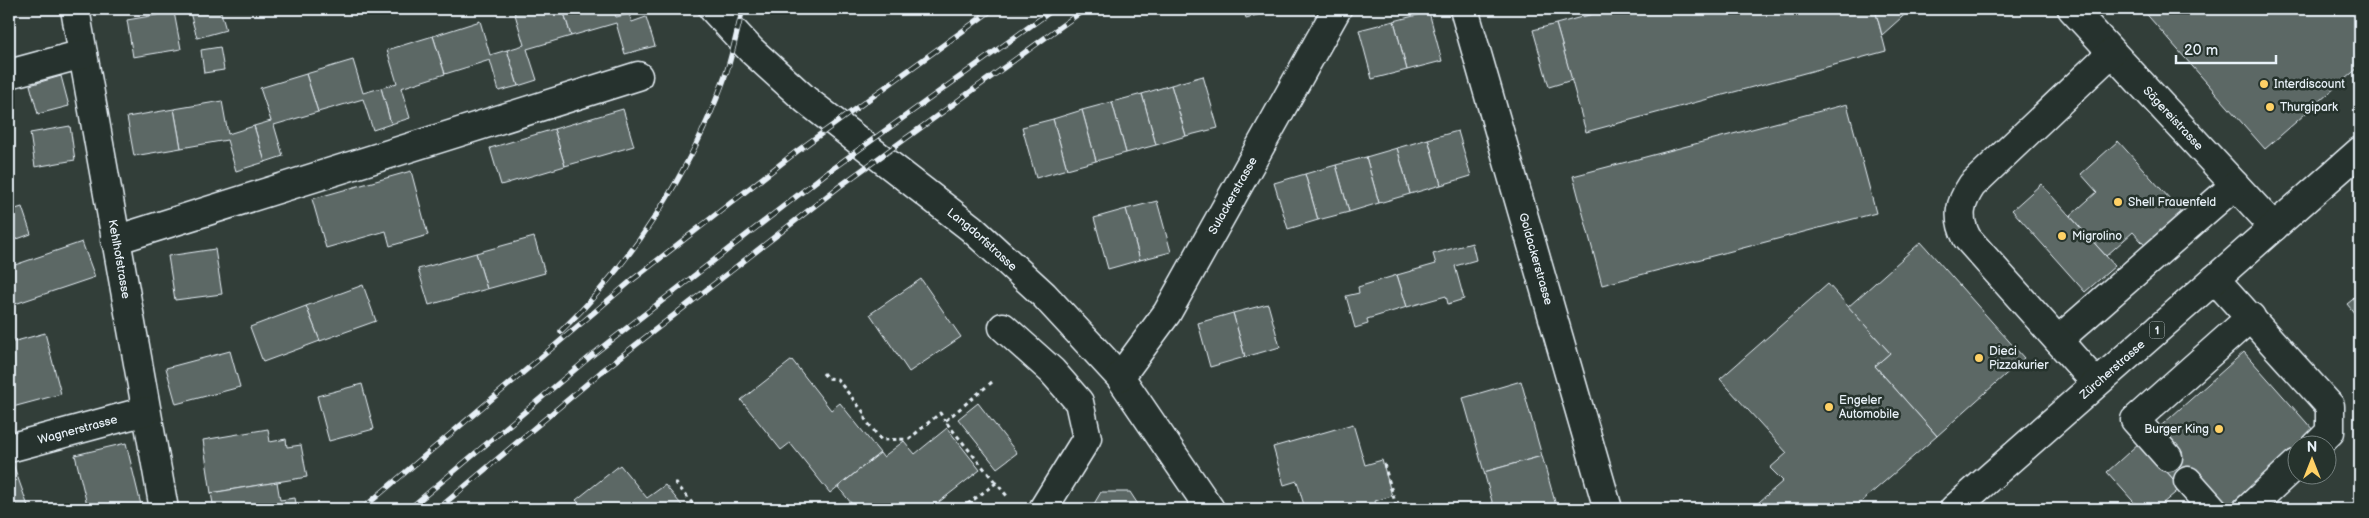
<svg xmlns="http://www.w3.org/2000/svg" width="2369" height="518" font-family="'Balsamiq Sans',sans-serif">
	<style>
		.building { fill: #5c6865; stroke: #e8f1f8 }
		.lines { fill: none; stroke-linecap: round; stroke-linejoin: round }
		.minor-casing { stroke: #e8f1f8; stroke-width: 31 }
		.major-casing { stroke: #e8f1f8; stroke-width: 31 }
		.path { stroke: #e8f1f8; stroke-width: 3; stroke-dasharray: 4 4; stroke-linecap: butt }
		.minor { stroke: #26332d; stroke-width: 28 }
		.major { stroke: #26332d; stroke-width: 28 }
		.rail-casing { stroke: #e8f1f8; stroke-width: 5.5 }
		.rail { stroke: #26332d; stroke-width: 4; stroke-dasharray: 11; stroke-linecap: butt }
		.poi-dot { fill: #ffd166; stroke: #26332d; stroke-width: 2 }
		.labels { text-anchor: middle; stroke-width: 5; stroke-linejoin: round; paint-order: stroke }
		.shield { fill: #26332d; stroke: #aeb8bb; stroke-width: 1 }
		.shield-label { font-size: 11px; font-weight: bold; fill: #e8f1f8 }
		.poi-label { font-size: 12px; fill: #e8f1f8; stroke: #26332d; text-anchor: start }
		.street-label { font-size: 12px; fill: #e8f1f8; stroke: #26332d }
	</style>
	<rect width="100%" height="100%" fill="#323e39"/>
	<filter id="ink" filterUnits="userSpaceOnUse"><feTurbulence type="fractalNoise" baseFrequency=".02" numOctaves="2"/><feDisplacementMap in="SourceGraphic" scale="10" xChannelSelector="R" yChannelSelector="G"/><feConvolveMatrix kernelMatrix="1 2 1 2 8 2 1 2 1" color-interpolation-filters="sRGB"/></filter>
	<g filter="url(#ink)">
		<g class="building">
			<polygon points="189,9 220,9 226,30 197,38"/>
			<polygon points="523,9 563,9 571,36 527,49 537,80 518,86 507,50 524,45 514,11"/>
			<polygon points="563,9 613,9 616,17 629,14 632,22 646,17 655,46 625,54 616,23 571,36"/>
			<polygon points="1243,9 1279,9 1246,18"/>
			<polygon points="1611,9 1875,9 1886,51 1586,132 1556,24"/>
			<polygon points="1875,9 1911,9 1882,35"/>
			<polygon points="2142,9 2360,9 2360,66 2265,149"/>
			<polygon points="174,12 181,49 133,57 127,20"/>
			<polygon points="1429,12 1442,61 1407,70 1394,21"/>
			<polygon points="480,21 490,55 507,50 518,86 499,91 490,60 445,74 433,36"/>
			<polygon points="1394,21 1407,70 1372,79 1359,30"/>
			<polygon points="1556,24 1572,80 1549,87 1533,30"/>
			<polygon points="433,36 445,74 401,88 410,118 391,124 381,88 397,83 387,50"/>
			<polygon points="220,47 224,70 204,73 201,50"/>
			<polygon points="353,60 363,93 381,88 391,124 373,130 363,99 318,112 306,74"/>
			<polygon points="306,74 318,112 274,125 283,156 265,162 254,126 271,121 260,88"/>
			<polygon points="61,76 69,106 38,114 30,85"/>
			<polygon points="1203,76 1218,128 1186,136 1171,85"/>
			<polygon points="1171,85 1186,136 1156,145 1142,94"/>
			<polygon points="1142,94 1156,145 1126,153 1112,102"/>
			<polygon points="222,101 228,134 254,126 265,162 236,171 227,140 181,148 174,109"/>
			<polygon points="1112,102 1126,153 1096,161 1082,110"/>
			<polygon points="1847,104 1876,213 1602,285 1573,176"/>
			<polygon points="174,109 181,148 134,156 127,117"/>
			<polygon points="623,109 634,146 565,166 554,129"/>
			<polygon points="1082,110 1096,161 1067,169 1053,119"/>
			<polygon points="1053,119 1067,169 1036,178 1022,127"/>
			<polygon points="70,126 75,160 35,167 30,133"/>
			<polygon points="554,129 565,166 501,185 490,148"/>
			<polygon points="1458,131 1471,176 1441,185 1428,139"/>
			<polygon points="1428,139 1441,185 1410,194 1397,148"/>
			<polygon points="2118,141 2187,218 2150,251 2133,232 2106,256 2070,216 2097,192 2081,174"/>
			<polygon points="1397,148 1410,194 1379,203 1366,157"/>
			<polygon points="1366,157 1379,203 1349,212 1336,165"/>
			<polygon points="1336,165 1349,212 1318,220 1305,174"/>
			<polygon points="411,171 428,235 390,246 386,231 326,248 312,199"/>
			<polygon points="1305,174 1318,220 1288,229 1274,183"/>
			<polygon points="2041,184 2115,266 2085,292 2012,210"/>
			<polygon points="1157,201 1171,252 1140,260 1126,209"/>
			<polygon points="22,207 31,234 9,242 9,211"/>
			<polygon points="1126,209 1140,260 1108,269 1094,218"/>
			<polygon points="534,237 545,273 487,289 476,253"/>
			<polygon points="82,242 95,277 9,306 9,267"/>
			<polygon points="1921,242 2024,358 1937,436 1875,366 1890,353 1848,307"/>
			<polygon points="1472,243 1476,260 1455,266 1464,299 1448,304 1446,296 1407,307 1397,275 1436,264 1433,254"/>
			<polygon points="215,249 222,294 175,300 168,256"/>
			<polygon points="476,253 487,289 429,305 418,269"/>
			<polygon points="1397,275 1407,307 1367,319 1368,324 1355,328 1346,296 1359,293 1358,287"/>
			<polygon points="921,279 961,337 909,372 870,314"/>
			<polygon points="1828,284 1890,353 1875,366 1937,436 1853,509 1751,509 1783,481 1770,468 1787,453 1720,379"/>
			<polygon points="363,285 376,321 320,341 306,306"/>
			<polygon points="2357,296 2360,300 2360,320 2347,304"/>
			<polygon points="1268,304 1280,347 1245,357 1233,313"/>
			<polygon points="306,306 320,341 263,362 250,327"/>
			<polygon points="1233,313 1245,357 1210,367 1198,323"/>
			<polygon points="45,333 61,394 9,408 9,343"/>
			<polygon points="230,351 240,387 176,404 166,368"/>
			<polygon points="2244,352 2314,431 2225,509 2181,488 2160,464 2154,432"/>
			<polygon points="792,360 831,410 840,403 880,453 830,493 790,443 781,450 741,400"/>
			<polygon points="1521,381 1542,456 1484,472 1463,398"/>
			<polygon points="362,384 374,429 329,441 317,396"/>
			<polygon points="978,403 1017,453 997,468 958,419"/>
			<polygon points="1353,424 1365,465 1382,460 1392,496 1375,501 1377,509 1305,509 1297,481 1284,485 1273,447"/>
			<polygon points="947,428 980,470 930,509 920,509 916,505 910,509 856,509 838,487 880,453 883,457 904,441 915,454"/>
			<polygon points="268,429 270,442 286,439 287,447 301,445 307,477 211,493 203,440"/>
			<polygon points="2140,442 2181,488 2156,509 2140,509 2107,472"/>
			<polygon points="126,443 142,509 88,509 75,455"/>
			<polygon points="1542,456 1557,509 1494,509 1484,472"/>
			<polygon points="13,464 29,509 9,509 9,465"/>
			<polygon points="620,465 647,498 665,485 685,509 584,509 576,500"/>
			<polygon points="277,482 280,500 295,498 297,509 214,509 211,493"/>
			<polygon points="1101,492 1130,492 1141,509 1091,509"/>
		</g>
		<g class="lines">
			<g class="minor-casing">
				<g id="minor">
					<path id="s1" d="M75 9 164 509"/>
					<path id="s2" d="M713 9 751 50 806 100 971 228 1044 295 1120 377 1210 509"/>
					<path id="s3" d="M1464 9 1608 509"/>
					<path id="s4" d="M2072 9 2274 227"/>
					<polyline points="9,74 83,54"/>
					<polyline points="115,240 638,76"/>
					<polyline points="2215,279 2330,406 2330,432 2316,446"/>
					<polyline points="1003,327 1052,371 1079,402 1087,438 1043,509"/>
					<polyline points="2058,340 2235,185"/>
					<path id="s5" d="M1120 377 1167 313 1337 9"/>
					<path d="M2096 383 1967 238C1956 217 1960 203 1972 185L2111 53"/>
					<path id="s6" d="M9 448 146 411"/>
					<polyline points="2168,457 2135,420 2251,317"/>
					<polyline points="2188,481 2213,509"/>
					<polyline points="2248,509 2296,464"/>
				</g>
			</g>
			<g class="major-casing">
				<g id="major">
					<path id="s7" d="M1954 509 2360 151"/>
				</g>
			</g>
			<g class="path">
				<polyline points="823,373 827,378 837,379 865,414 865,419 881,440 909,439 940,413 945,421"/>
				<polyline points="992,382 945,421 996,483"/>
				<polyline points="1384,464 1397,509"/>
				<polyline points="675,482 697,509"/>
				<polyline points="961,509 996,483 1008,497"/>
			</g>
			<use href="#minor" class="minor"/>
			<use href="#major" class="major"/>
			<g class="rail-casing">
				<g id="rail">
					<path d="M561 331C632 263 689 174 723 82 732 59 736 33 743 9"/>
					<polyline points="362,509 631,281 796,152 993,9"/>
					<polyline points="409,509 591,356 825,174 1054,9"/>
					<polyline points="438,509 601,372 840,186 1085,9"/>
				</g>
			</g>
			<use href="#rail" class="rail"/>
		</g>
	</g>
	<g class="poi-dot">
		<circle cx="2264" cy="84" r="5"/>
		<circle cx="2270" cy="107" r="5"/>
		<circle cx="2118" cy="202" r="5"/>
		<circle cx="2062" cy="236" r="5"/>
		<circle cx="1979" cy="358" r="5"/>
		<circle cx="1829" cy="407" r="5"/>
		<circle cx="2219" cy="429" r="5"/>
	</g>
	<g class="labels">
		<rect class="shield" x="2149.5" y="321.5" width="15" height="17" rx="4"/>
		<g class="shield-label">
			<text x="2157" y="334">1</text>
		</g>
		<g class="poi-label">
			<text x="2274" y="88">Interdiscount</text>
			<text x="2280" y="111">Thurgipark</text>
			<text x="2128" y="206">Shell Frauenfeld</text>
			<text x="2072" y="240">Migrolino</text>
			<text x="1989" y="355">Dieci<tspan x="1989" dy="14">Pizzakurier</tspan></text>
			<text x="1839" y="404">Engeler<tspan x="1839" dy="14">Automobile</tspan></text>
			<text x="2209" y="433" text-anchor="end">Burger King</text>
		</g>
		<g class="street-label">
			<text dy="4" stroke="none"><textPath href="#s4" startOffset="149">Sägereistrasse</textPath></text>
			<text dy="4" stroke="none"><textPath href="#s5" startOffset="214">Sulackerstrasse</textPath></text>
			<text dy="4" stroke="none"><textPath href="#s2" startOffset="355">Langdorfstrasse</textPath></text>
			<text dy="4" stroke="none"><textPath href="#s1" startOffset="254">Kehlhofstrasse</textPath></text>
			<text dy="4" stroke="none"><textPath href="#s3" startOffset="260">Goldackerstrasse</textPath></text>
			<text dy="4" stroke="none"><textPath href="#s7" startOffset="211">Zürcherstrasse</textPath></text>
			<text dy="4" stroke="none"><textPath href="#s6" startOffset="71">Wagnerstrasse</textPath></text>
		</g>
	</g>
	<rect width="2369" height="518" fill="none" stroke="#26332d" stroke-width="30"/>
	<rect x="15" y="15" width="2339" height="488" fill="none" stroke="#e8f1f8" stroke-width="2" filter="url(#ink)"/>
	<g transform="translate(2312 460)"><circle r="24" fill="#26332d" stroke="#747f7e"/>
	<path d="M0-4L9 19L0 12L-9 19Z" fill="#ffd166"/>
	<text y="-8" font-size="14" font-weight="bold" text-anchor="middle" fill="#e8f1f8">N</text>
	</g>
	<path d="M2176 55v8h100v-8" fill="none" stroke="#e8f1f8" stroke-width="2.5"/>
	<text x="2184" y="55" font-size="15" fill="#e8f1f8" stroke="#26332d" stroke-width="4" paint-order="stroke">20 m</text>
</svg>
